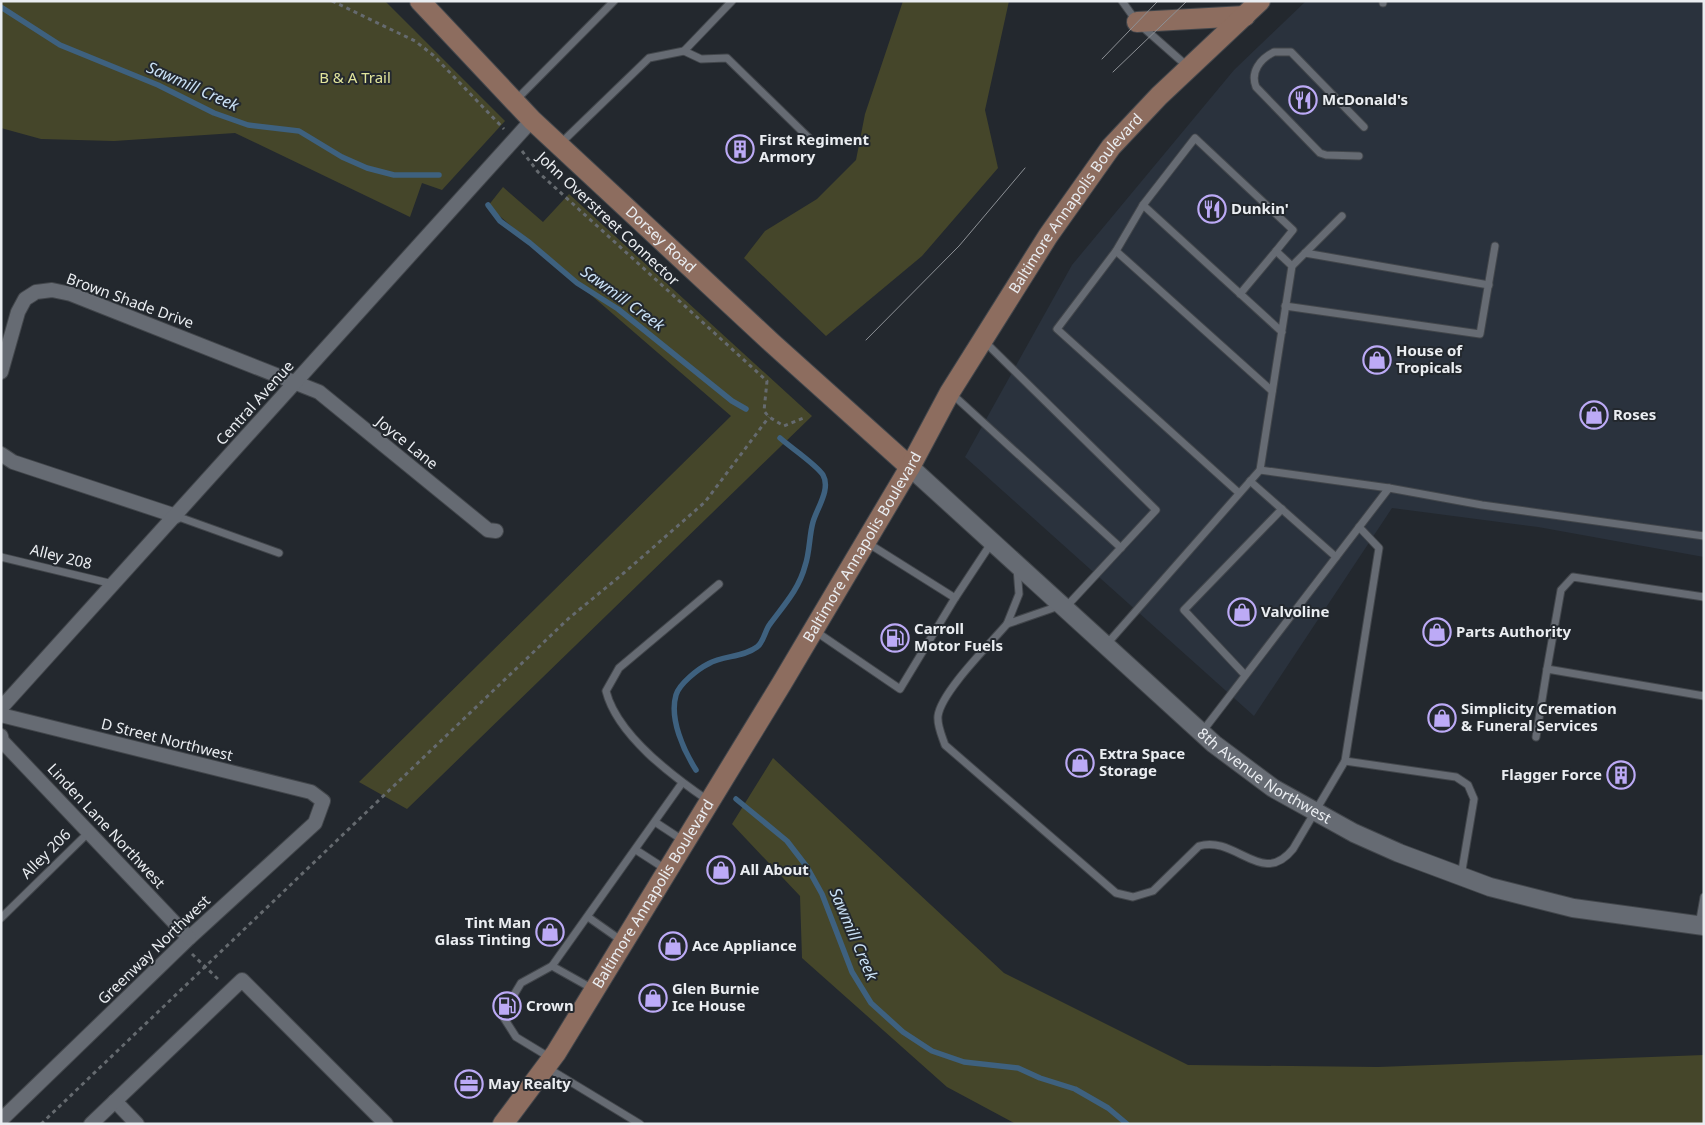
<svg xmlns="http://www.w3.org/2000/svg" width="1705" height="1125" font-family="'Noto Sans',sans-serif">
	<style>
		.built { fill: #2a323d }
		.green { fill: #45462a }
		.lines { fill: none; stroke-linecap: round; stroke-linejoin: round }
		.stream { stroke: #3e617f; stroke-width: 5.5 }
		.service-casing { stroke: #42464b; stroke-width: 9 }
		.minor-casing { stroke: #42464b; stroke-width: 16 }
		.tertiary-casing { stroke: #42464b; stroke-width: 20 }
		.secondary-casing { stroke: #42464b; stroke-width: 22 }
		.path { stroke: #656a6f; stroke-width: 3; stroke-dasharray: 4 4; stroke-linecap: butt }
		.service { stroke: #666b73; stroke-width: 7 }
		.minor { stroke: #666b73; stroke-width: 14 }
		.tertiary { stroke: #666b73; stroke-width: 18 }
		.secondary { stroke: #8d6d5f; stroke-width: 20 }
		.tram { stroke: #8d9196; stroke-width: 1 }
		.labels { text-anchor: middle; stroke-width: 4; stroke-linejoin: round; paint-order: stroke }
		.park-label { font-size: 15px; fill: #e1e49b; stroke: #23282e }
		.poi-label { font-size: 15px; font-weight: bold; fill: #eaedf1; stroke: #23282e; text-anchor: start }
		.street-label { font-size: 15px; fill: #eaedf1; stroke: #23282e }
		.water-label { font-size: 16px; font-style: italic; fill: #cae1f6; stroke: #23282e }
	</style>
	<rect width="100%" height="100%" fill="#23282e"/>
	<polygon class="built" points="1306,1 1704,1 1704,557 1538,527 1392,508 1254,716 965,457 1072,265 1234,70"/>
	<g class="green">
		<polygon points="1,1 385,1 505,121 442,190 422,183 410,217 235,133 114,141 41,139 1,128"/>
		<polygon points="903,1 1009,1 985,110 998,168 922,256 826,336 744,258 765,231 817,199 856,160 865,114"/>
		<polygon points="503,187 543,222 569,194 812,416 407,809 359,782 731,416 488,206"/>
		<polygon points="773,758 1004,973 1188,1065 1378,1067 1704,1055 1704,1124 1016,1124 947,1087 802,958 800,896 732,824"/>
	</g>
	<g class="lines">
		<g class="stream">
			<polyline points="1,7 60,45 158,85 214,113 248,125 299,131 342,157 367,168 394,175 439,175"/>
			<polyline points="488,205 500,221 530,243 577,283 618,309 732,401 746,409"/>
			<path d="M696 770C684 751 669 719 676 695 679 684 698 669 708 664 724 655 742 658 757 647 764 642 765 630 770 624 784 605 799 589 805 566 810 552 809 536 813 522 817 508 831 489 823 475 817 465 790 447 780 438"/>
			<polyline points="736,799 787,841 807,867 822,894 852,972 871,1003 903,1032 932,1051 964,1062 1018,1068 1040,1078 1075,1089 1108,1108 1127,1124"/>
		</g>
		<g class="service-casing">
			<g id="service">
				<polyline points="1122,1 1137,22 1187,66"/>
				<polyline points="1383,3 1383,1"/>
				<polyline points="684,51 701,59 727,58 809,138"/>
				<polyline points="516,100 614,1"/>
				<polyline points="561,143 649,58 684,51 732,1"/>
				<path d="M1359 156 1326 155 1320 153 1256 87C1250 72 1260 59 1274 52H1291L1364 127"/>
				<polyline points="1116,251 1143,205"/>
				<polyline points="1305,253 1489,285"/>
				<polyline points="1292,266 1342,216"/>
				<polyline points="1240,294 1276,251"/>
				<polyline points="1285,306 1480,334 1495,246"/>
				<polyline points="984,341 1156,510 1065,608"/>
				<polyline points="952,394 1121,548"/>
				<polyline points="1250,481 1336,557"/>
				<polyline points="1389,488 1482,505 1704,536"/>
				<polyline points="1239,493 1057,329 1116,251 1272,391"/>
				<polyline points="176,516 279,553"/>
				<polyline points="866,542 955,598"/>
				<polyline points="1,557 113,584"/>
				<polyline points="1017,568 1019,594 1007,624 1059,606"/>
				<path d="M1007 624C990 644 941 692 938 716 937 726 942 736 945 745L1116 893 1133 897 1153 891 1199 846C1236 835 1262 888 1293 849L1345 761 1379 548 1359 527"/>
				<polyline points="815,631 900,689 955,598 992,542"/>
				<polyline points="1106,645 1260,470 1292,266 1276,251 1293,230 1195,138 1143,205 1282,332"/>
				<polyline points="1547,669 1561,590 1573,577 1704,597"/>
				<polyline points="1245,675 1184,610 1282,509"/>
				<polyline points="1202,732 1389,488 1260,470"/>
				<polyline points="1536,737 1547,669 1704,696"/>
				<polyline points="1345,761 1456,777 1468,785 1474,799 1461,876"/>
				<path d="M709 801C672 776 617 735 606 691L619 668 719 584"/>
				<polyline points="655,822 684,841"/>
				<polyline points="636,850 667,870"/>
				<polyline points="588,917 622,941"/>
				<polyline points="1,918 89,832"/>
				<polyline points="1699,925 1704,897"/>
				<polyline points="552,966 593,989"/>
				<polyline points="549,1057 516,1037 502,1015 521,983 552,966 682,783"/>
				<polyline points="546,1067 640,1124"/>
			</g>
		</g>
		<g class="minor-casing">
			<g id="minor">
				<polyline points="1,372 18,312 25,299 36,292 52,290 71,294 319,392 488,530 496,531"/>
				<polyline points="1,454 13,462 176,516"/>
				<polyline points="1,708 532,120"/>
				<polyline points="1,715 311,792 323,801 315,823 189,938 1,1120"/>
				<polyline points="1,736 2,741 189,938"/>
				<polyline points="115,1101 137,1124"/>
				<polyline points="91,1124 242,980 386,1124"/>
			</g>
		</g>
		<g class="tertiary-casing">
			<g id="tertiary">
				<path id="s1" d="M910 467 1214 744 1273 788 1354 833 1399 853 1490 887 1573 908 1704 926"/>
			</g>
		</g>
		<g class="secondary-casing">
			<g id="secondary">
				<path id="s2" d="M420 1 532 120 772 343 910 467"/>
				<polyline points="1137,22 1245,16"/>
				<path id="s3" d="M503 1124 556 1053 782 683 910 467 950 392 1048 236 1111 147 1159 96 1260 1"/>
			</g>
		</g>
		<g class="path">
			<polyline points="332,1 415,41 433,55 504,129"/>
			<polyline points="522,151 538,172 767,381 764,411 769,417 784,426 806,417"/>
			<polyline points="192,954 220,981"/>
			<polyline points="41,1124 568,619 625,572 705,502 769,417"/>
		</g>
		<use href="#service" class="service"/>
		<use href="#minor" class="minor"/>
		<use href="#tertiary" class="tertiary"/>
		<use href="#secondary" class="secondary"/>
		<g class="tram">
			<polyline points="1102,59 1158,1"/>
			<polyline points="1113,72 1187,1"/>
			<polyline points="866,340 959,246 1025,168"/>
		</g>
	</g>
	<defs>
		<g id="restaurant-ring" transform="scale(1.4375)"><circle r="9.5" fill="#23282e" stroke="#bcaaf6" stroke-width="1.5"/><path d="M-5-6h1v4h1v-4h1v4h1v-4h1v5L-1.5 .5V6h-2V.5L-5-1ZM5-6V6H3V1.5H1.5Q1.5-4 5-6Z" fill="#bcaaf6"/></g>
		<g id="building-ring" transform="scale(1.4375)"><circle r="9.5" fill="#23282e" stroke="#bcaaf6" stroke-width="1.5"/><path d="M-4-6H4V6H1V3H-1V6H-4ZM-2.5-4.3h1.7v1.8h-1.7ZM.8-4.3h1.7v1.8H.8ZM-2.5-1h1.7V.8h-1.7ZM.8-1h1.7V.8H.8Z" fill="#bcaaf6"/></g>
		<g id="shop-ring" transform="scale(1.4375)"><circle r="9.5" fill="#23282e" stroke="#bcaaf6" stroke-width="1.5"/><path d="M-5-2.5h2.3a2.7 3.5 0 0 1 5.4 0H5L5.5 6h-11ZM-1.5-2.5h3a1.5 2.3 0 0 0-3 0Z" fill="#bcaaf6"/></g>
		<g id="fuel-ring" transform="scale(1.4375)"><circle r="9.5" fill="#23282e" stroke="#bcaaf6" stroke-width="1.5"/><path d="M-5.5-6h7V0h2V4h1.3V-2.5L3-4.5l.8-.8L6-3V5H2.5V1h-1V6h-7ZM-4.2-4.7v3.2H.2V-4.7Z" fill="#bcaaf6"/></g>
		<g id="office-ring" transform="scale(1.4375)"><circle r="9.5" fill="#23282e" stroke="#bcaaf6" stroke-width="1.5"/><path d="M-6-3h4V-5.5h4V-3h4V5H-6ZM-1-4.5V-3h2v-1.5ZM-6 0V1H6V0Z" fill="#bcaaf6"/></g>
	</defs>
	<g fill-rule="evenodd">
		<use href="#restaurant-ring" x="1303" y="100"/>
		<use href="#building-ring" x="740" y="149"/>
		<use href="#restaurant-ring" x="1212" y="209"/>
		<use href="#shop-ring" x="1377" y="360"/>
		<use href="#shop-ring" x="1594" y="415"/>
		<use href="#shop-ring" x="1242" y="612"/>
		<use href="#shop-ring" x="1437" y="632"/>
		<use href="#fuel-ring" x="895" y="638"/>
		<use href="#shop-ring" x="1442" y="718"/>
		<use href="#shop-ring" x="1080" y="763"/>
		<use href="#building-ring" x="1621" y="775"/>
		<use href="#shop-ring" x="721" y="870"/>
		<use href="#shop-ring" x="550" y="932"/>
		<use href="#shop-ring" x="673" y="946"/>
		<use href="#shop-ring" x="653" y="998"/>
		<use href="#fuel-ring" x="507" y="1006"/>
		<use href="#office-ring" x="469" y="1084"/>
	</g>
	<g class="labels">
		<g class="park-label">
			<text x="355" y="83">B &amp; A Trail</text>
		</g>
		<g class="poi-label">
			<text x="1322" y="105">McDonald's</text>
			<text x="759" y="145">First Regiment<tspan x="759" dy="17">Armory</tspan></text>
			<text x="1231" y="214">Dunkin'</text>
			<text x="1396" y="356">House of<tspan x="1396" dy="17">Tropicals</tspan></text>
			<text x="1613" y="420">Roses</text>
			<text x="1261" y="617">Valvoline</text>
			<text x="914" y="634">Carroll<tspan x="914" dy="17">Motor Fuels</tspan></text>
			<text x="1456" y="637">Parts Authority</text>
			<text x="1461" y="714">Simplicity Cremation<tspan x="1461" dy="17">&amp; Funeral Services</tspan></text>
			<text x="1099" y="759">Extra Space<tspan x="1099" dy="17">Storage</tspan></text>
			<text x="1602" y="780" text-anchor="end">Flagger Force</text>
			<text x="740" y="875">All About</text>
			<text x="531" y="928" text-anchor="end">Tint Man<tspan x="531" dy="17">Glass Tinting</tspan></text>
			<text x="692" y="951">Ace Appliance</text>
			<text x="672" y="994">Glen Burnie<tspan x="672" dy="17">Ice House</tspan></text>
			<text x="526" y="1011">Crown</text>
			<text x="488" y="1089">May Realty</text>
		</g>
		<g class="street-label">
			<text dy="5" stroke="none"><textPath href="#s3" startOffset="1085">Baltimore Annapolis Boulevard</textPath></text>
			<text transform="translate(608 219) rotate(43)" y="5">John Overstreet Connector</text>
			<text dy="5" stroke="none"><textPath href="#s2" startOffset="339">Dorsey Road</textPath></text>
			<text transform="translate(130 301) rotate(20)" y="5">Brown Shade Drive</text>
			<text transform="translate(255 403) rotate(-48)" y="5">Central Avenue</text>
			<text transform="translate(407 443) rotate(39)" y="5">Joyce Lane</text>
			<text dy="5" stroke="none"><textPath href="#s3" startOffset="680">Baltimore Annapolis Boulevard</textPath></text>
			<text transform="translate(61 557) rotate(14)" y="5">Alley 208</text>
			<text transform="translate(167 740) rotate(14)" y="5">D Street Northwest</text>
			<text dy="5" stroke="none"><textPath href="#s1" startOffset="471">8th Avenue Northwest</textPath></text>
			<text transform="translate(106 826) rotate(47)" y="5">Linden Lane Northwest</text>
			<text transform="translate(46 854) rotate(-45)" y="5">Alley 206</text>
			<text dy="5" stroke="none"><textPath href="#s3" startOffset="275">Baltimore Annapolis Boulevard</textPath></text>
			<text transform="translate(154 950) rotate(-44)" y="5">Greenway Northwest</text>
		</g>
		<g class="water-label">
			<text transform="translate(193 86) rotate(24)" y="6">Sawmill Creek</text>
			<text transform="translate(623 298) rotate(36)" y="6">Sawmill Creek</text>
			<text transform="translate(854 934) rotate(67)" y="6">Sawmill Creek</text>
		</g>
	</g>
	<rect width="1705" height="1125" fill="none" stroke="#eaedf1" stroke-width="5"/>
</svg>
